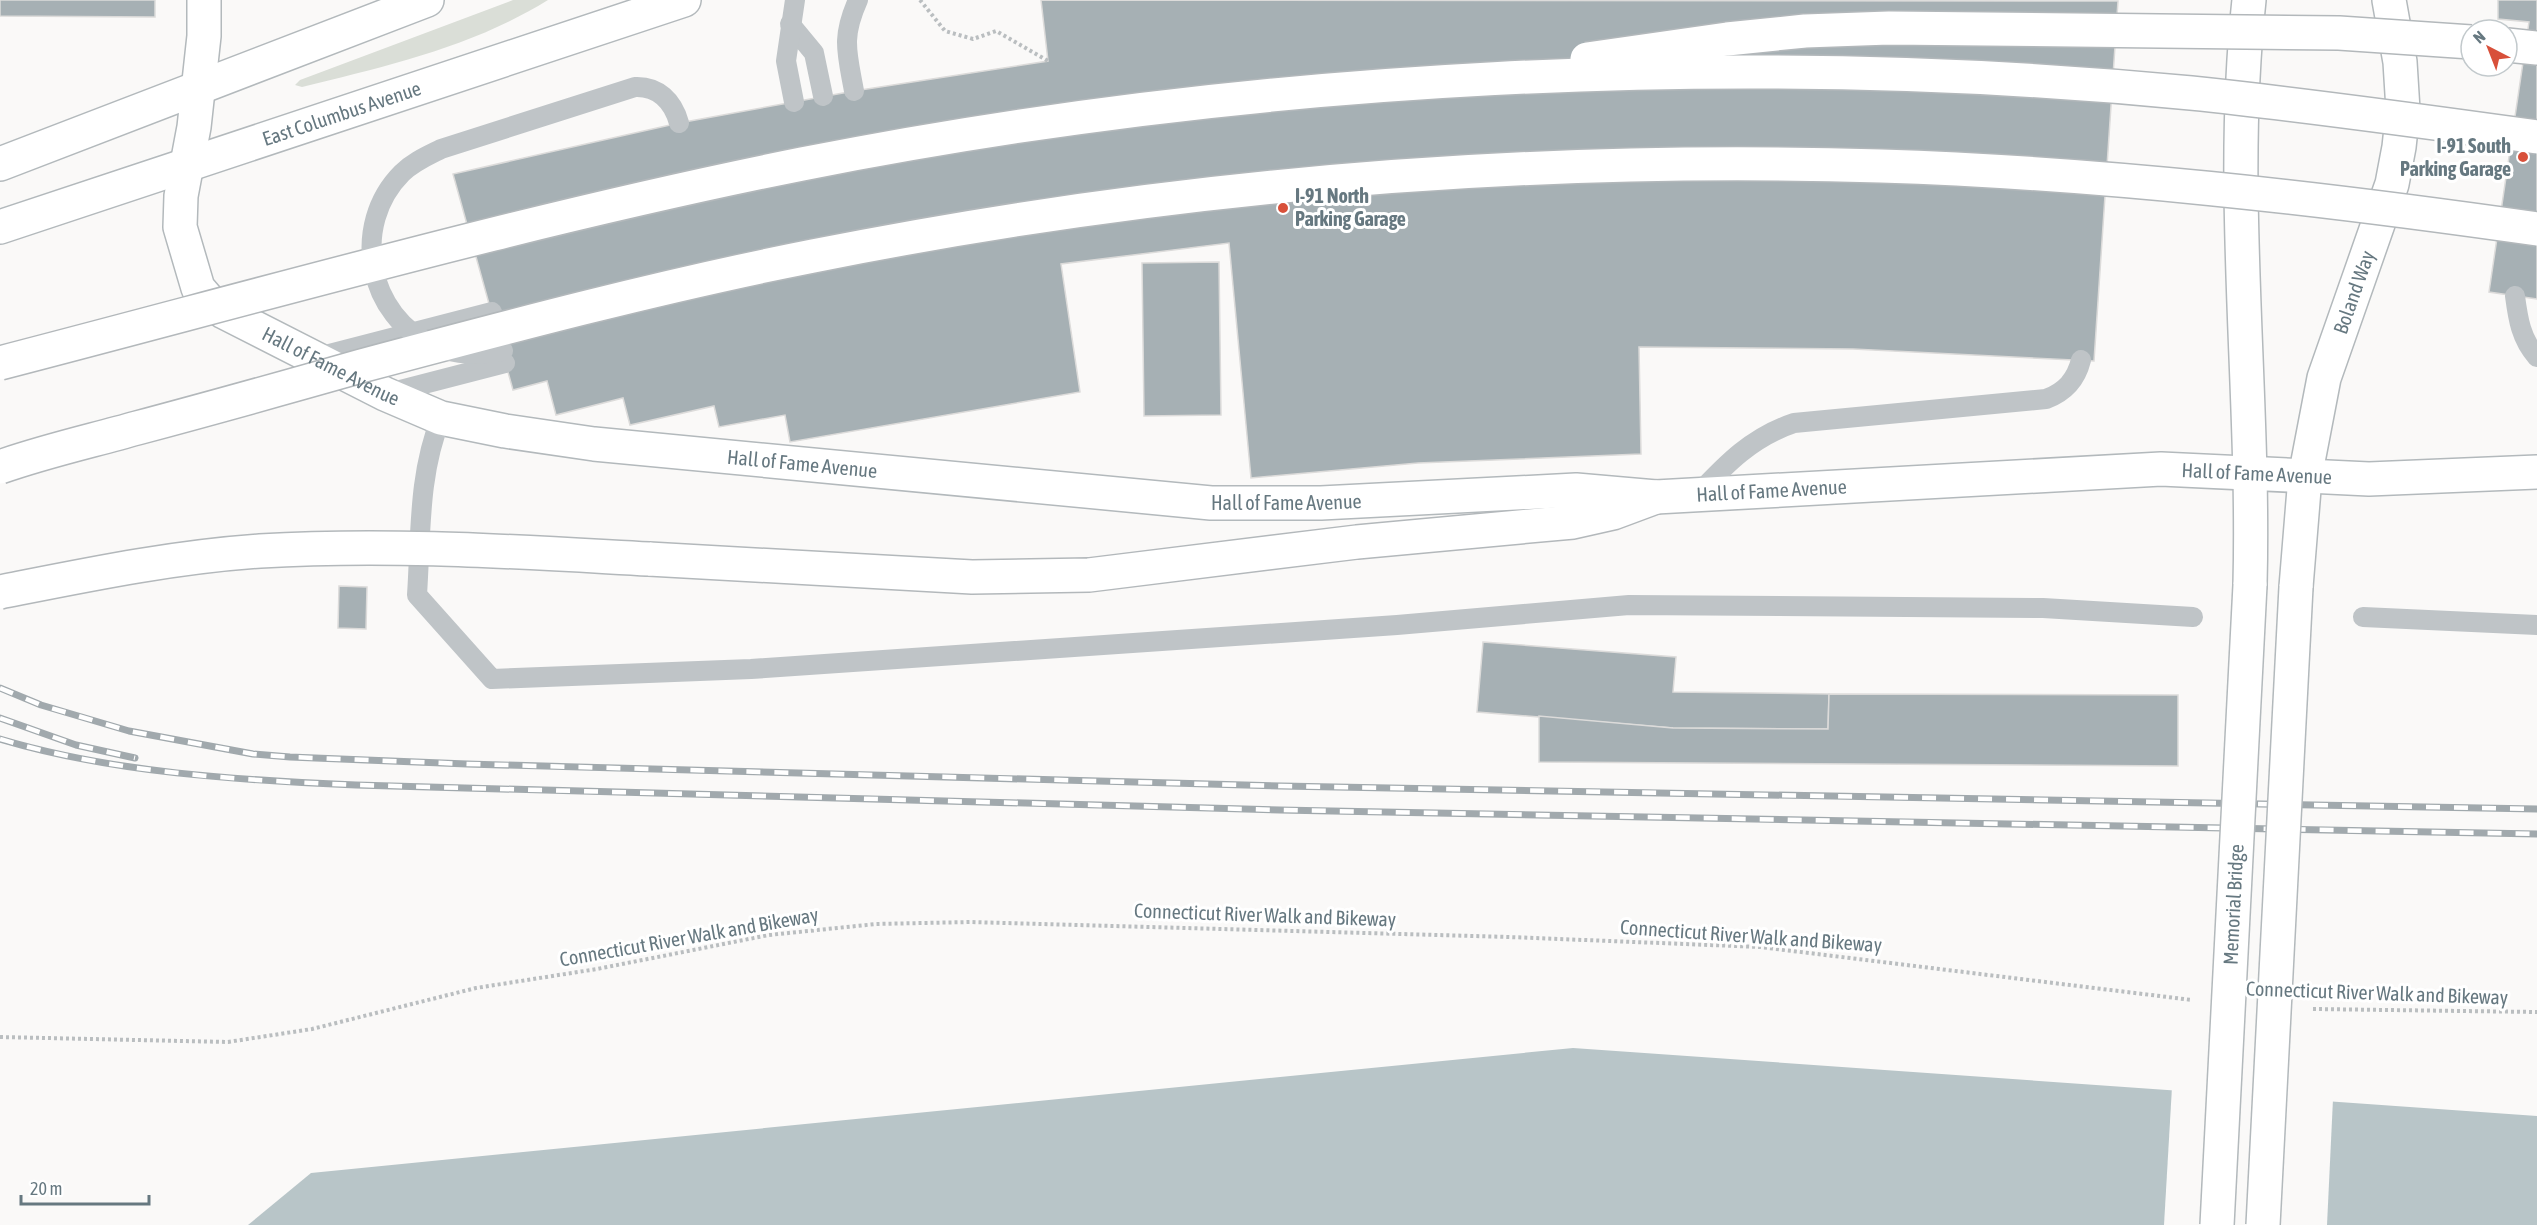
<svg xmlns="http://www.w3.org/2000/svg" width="2537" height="1225" font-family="'Asap Condensed',sans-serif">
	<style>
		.green { fill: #daded7 }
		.water { fill: #b8c5c8 }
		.pier { fill: #faf9f8 }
		.building { fill: #a6b0b4; stroke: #dcdbda; stroke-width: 1.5 }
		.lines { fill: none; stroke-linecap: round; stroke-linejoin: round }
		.primary-casing { stroke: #b3b9bc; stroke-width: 36 }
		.highway-casing { stroke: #b3b8bb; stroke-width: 36 }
		.path { stroke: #babec0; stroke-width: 4; stroke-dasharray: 3 3; stroke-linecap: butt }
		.lane { stroke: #bfc4c7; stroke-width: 20 }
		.primary { stroke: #fff; stroke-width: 33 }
		.highway { stroke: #fff; stroke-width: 33 }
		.rail-casing { stroke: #a1a9ad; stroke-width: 7 }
		.rail { stroke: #fff; stroke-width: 4.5; stroke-dasharray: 14; stroke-linecap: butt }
		.primary-bridge-casing { stroke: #b3b9bc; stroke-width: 36; stroke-linecap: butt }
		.highway-bridge-casing { stroke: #b3b8bb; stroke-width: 36; stroke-linecap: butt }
		.lane-bridge { stroke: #bfc4c7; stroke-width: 20 }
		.primary-bridge { stroke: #fff; stroke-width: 33 }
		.highway-bridge { stroke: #fff; stroke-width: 33 }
		.poi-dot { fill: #d8503a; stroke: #fff; stroke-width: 2 }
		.labels { text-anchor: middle; stroke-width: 6; stroke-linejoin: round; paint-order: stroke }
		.street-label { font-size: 20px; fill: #667880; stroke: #fff }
		.poi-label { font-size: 20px; font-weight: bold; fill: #667880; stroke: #fff; text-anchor: end }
	</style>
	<rect width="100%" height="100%" fill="#faf9f8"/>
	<path class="green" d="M513 0H548C472 47 387 66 302 87L295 85 300 80Z"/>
	<polygon class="water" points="1573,1048 2537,1116 2537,1225 248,1225 311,1173"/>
	<polygon class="pier" points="2172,1087 2333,1099 2327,1225 2164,1225"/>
	<g class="building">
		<polygon points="0,0 155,0 155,17 0,16"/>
		<polygon points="1041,0 2118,1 2094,361 1853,349 1639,347 1641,454 1418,463 1251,478 1229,243 1061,264 1080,392 790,442 785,415 719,427 714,406 630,425 623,398 556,415 547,381 513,390 453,174 679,123 854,91 1048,61"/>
		<polygon points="2498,0 2537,0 2537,299 2489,292 2529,22 2498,19"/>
		<polygon points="1219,262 1221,415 1144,416 1142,263"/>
		<polygon points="339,586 367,587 366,629 338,628"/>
		<polygon points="1483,642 1676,657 1673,692 1829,694 1828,729 1673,728 1477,712"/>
		<polygon points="1829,694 2178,695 2178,766 1539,762 1539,716 1673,728 1828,729"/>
	</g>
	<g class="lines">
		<g class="primary-casing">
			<g id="primary">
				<path id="s1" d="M204 0V36L194 127 181 196 180 227 198 288 210 302 224 312 385 394 441 418 505 431 594 444 1211 503H1321L1576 490 1656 497 2161 469 2369 479 2537 472"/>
				<path d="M2249 0C2228 195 2255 390 2250 585"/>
				<polyline points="0,164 427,0"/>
				<path id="s2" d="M0 227 684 0"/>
				<path id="s3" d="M2296 587 2305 477 2324 378 2392 184 2399 147 2403 110 2400 62 2389 0"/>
			</g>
		</g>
		<g class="highway-casing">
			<g id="highway">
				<polyline points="2507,45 2537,48"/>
				<polyline points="649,559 972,577 1089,575 1357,542 1573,522 1613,513 1656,497"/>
			</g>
		</g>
		<g class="path">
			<polyline points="920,0 945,31 973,39 996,31 1048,61"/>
			<polyline points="2313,1009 2537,1012"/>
			<polyline points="0,1037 228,1042 312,1029 476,988 597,969 769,935 876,924 970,922 1509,937 1760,947 2192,1000"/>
		</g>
		<g class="lane">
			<polyline points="790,24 814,53 823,96"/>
			<path d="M854 91C847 52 841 38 858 0"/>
			<polyline points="794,102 786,61 795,0"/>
			<path d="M2515 296C2518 319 2521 339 2537 357"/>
			<polyline points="314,358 492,312"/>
			<polyline points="385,394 505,363"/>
			<path d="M441 418C418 474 421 536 417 595L492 679 751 669 1397 625 1629 605 2043 608 2193 617"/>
			<path d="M1697 495C1726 464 1752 437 1794 423L2046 399C2065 392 2076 380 2081 360"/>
			<polyline points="2363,617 2537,625"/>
		</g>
		<use href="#primary" class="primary"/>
		<use href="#highway" class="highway"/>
		<g class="rail-casing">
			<g id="rail">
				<polyline points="0,688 41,705 129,731 253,754 290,757 467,764 1281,786 2537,809"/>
				<polyline points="0,718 76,745 135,758"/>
				<path d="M0 739C114 773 238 780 356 785L1280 810 2537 834"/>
			</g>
		</g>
		<use href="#rail" class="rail"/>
		<g class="primary-bridge-casing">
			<g id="primary-bridge">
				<path id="s4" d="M2217 1225 2250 585"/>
				<polyline points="2263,1225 2296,587"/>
			</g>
		</g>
		<g class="highway-bridge-casing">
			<g id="highway-bridge">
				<polyline points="1587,59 1727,39 1805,31 1889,28 2339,33 2471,42"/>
				<path d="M0 363C266 294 532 218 802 164 1250 75 1737 49 2191 93 2307 105 2422 121 2537 137"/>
				<path d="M0 467C45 451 91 441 137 428 212 408 287 387 361 366 511 326 661 286 813 256 1163 186 1524 155 1881 166 2101 173 2319 198 2537 229"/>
				<path d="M0 592C86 575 172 557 260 551 390 543 519 552 649 559"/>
			</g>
		</g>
		<path class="lane-bridge" d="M503 351C479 355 457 356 435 346 367 317 350 225 402 173 413 162 427 156 441 149L635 87C658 86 673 101 679 123"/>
		<use href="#primary-bridge" class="primary-bridge"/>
		<use href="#highway-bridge" class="highway-bridge"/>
	</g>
	<g class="poi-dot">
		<circle cx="2523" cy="157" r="6"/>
		<circle cx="1283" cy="208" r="6"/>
	</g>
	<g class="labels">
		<g class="street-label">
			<text dy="7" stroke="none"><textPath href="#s2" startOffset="360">East Columbus Avenue</textPath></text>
			<text dy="7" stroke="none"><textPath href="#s3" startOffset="302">Boland Way</textPath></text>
			<text dy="7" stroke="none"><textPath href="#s1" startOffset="448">Hall of Fame Avenue</textPath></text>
			<text dy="7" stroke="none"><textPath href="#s1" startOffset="934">Hall of Fame Avenue</textPath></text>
			<text dy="7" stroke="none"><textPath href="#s1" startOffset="2392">Hall of Fame Avenue</textPath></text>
			<text dy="7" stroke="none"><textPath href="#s1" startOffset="1906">Hall of Fame Avenue</textPath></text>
			<text dy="7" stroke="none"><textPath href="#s1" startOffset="1420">Hall of Fame Avenue</textPath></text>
			<text dy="7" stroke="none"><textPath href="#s4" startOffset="321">Memorial Bridge</textPath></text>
			<text transform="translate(1265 915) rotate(2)" y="7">Connecticut River Walk and Bikeway</text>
			<text transform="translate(1751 936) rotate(4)" y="7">Connecticut River Walk and Bikeway</text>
			<text transform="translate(689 937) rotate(-10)" y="7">Connecticut River Walk and Bikeway</text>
			<text transform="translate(2377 993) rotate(2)" y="7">Connecticut River Walk and Bikeway</text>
		</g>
		<g class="poi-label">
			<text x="2511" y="153">I-91 South<tspan x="2511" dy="23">Parking Garage</tspan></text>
			<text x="1295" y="203" text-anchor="start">I-91 North<tspan x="1295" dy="23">Parking Garage</tspan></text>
		</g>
	</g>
	<g transform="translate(2489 48) rotate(318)"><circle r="28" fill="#ffffff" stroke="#c2c9cc" stroke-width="1.5"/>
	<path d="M0-4.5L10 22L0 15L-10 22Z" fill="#d8503a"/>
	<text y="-9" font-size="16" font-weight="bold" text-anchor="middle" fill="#667880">N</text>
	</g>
	<path d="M21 1195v9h128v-9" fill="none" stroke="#667880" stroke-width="3"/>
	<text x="30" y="1195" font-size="18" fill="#667880" stroke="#ffffff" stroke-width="4.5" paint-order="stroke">20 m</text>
</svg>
